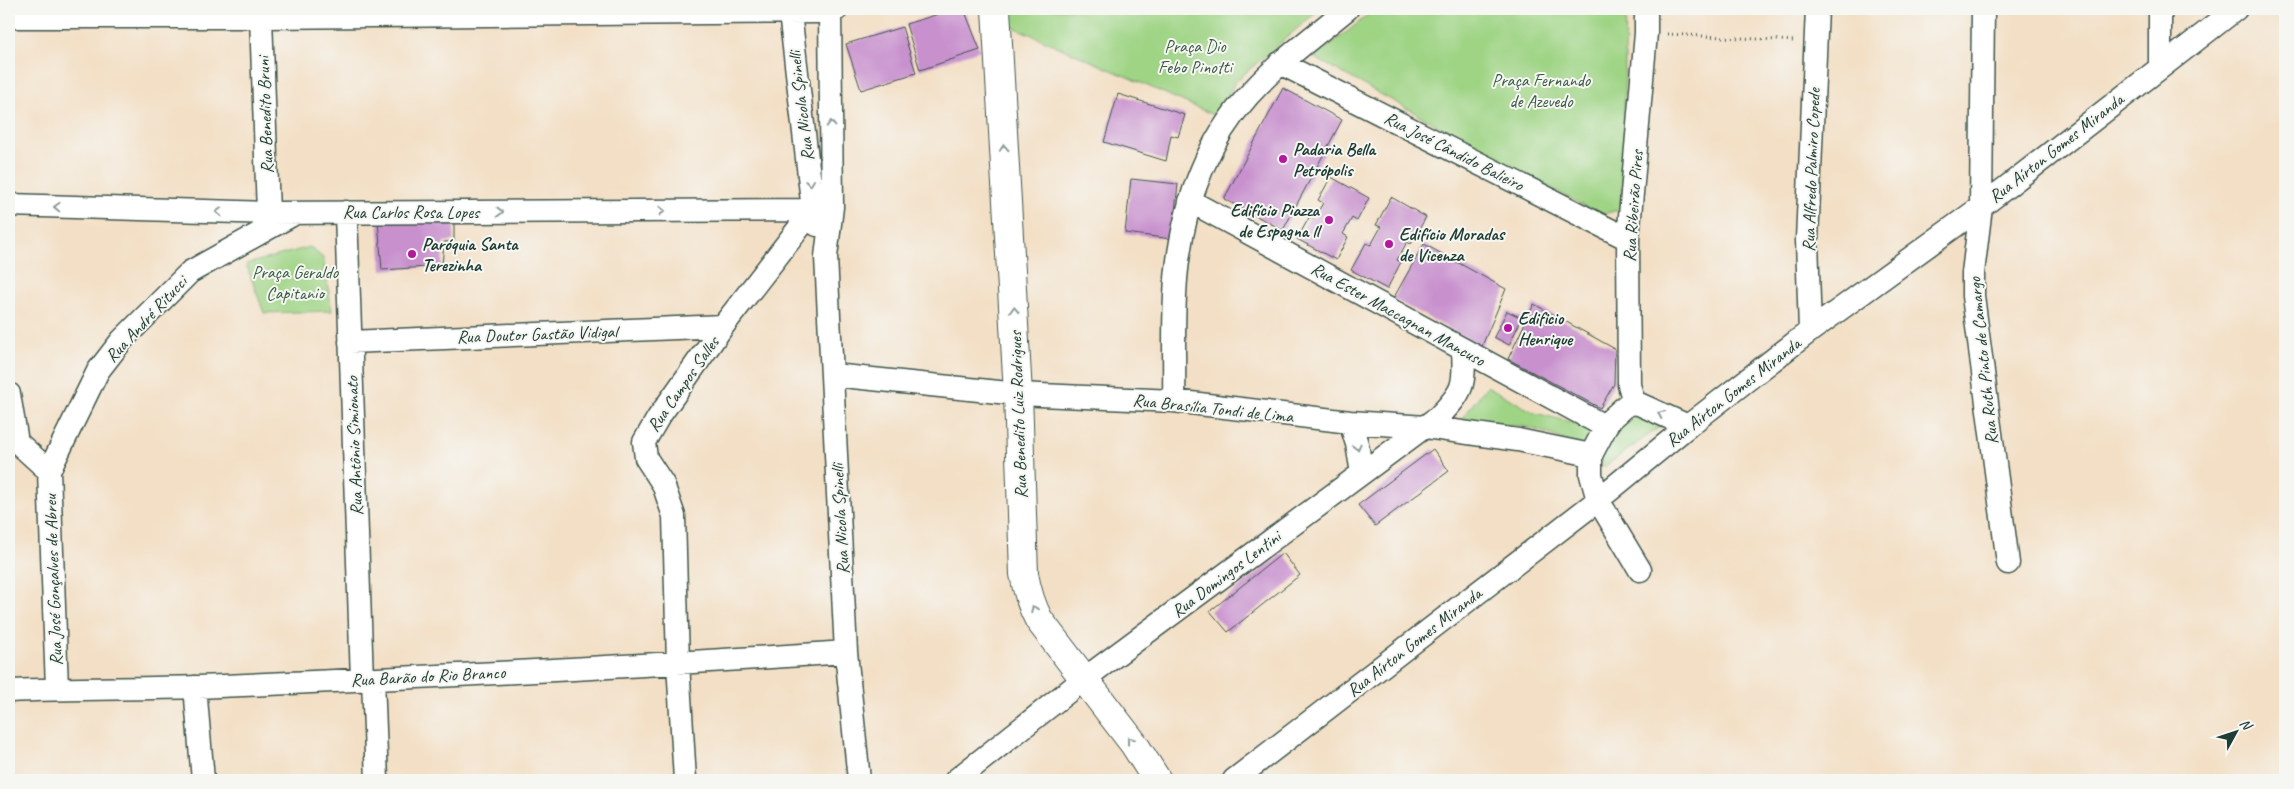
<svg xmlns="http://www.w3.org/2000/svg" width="2294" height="789" font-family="Caveat,sans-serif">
<rect width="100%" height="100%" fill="#f6f6f2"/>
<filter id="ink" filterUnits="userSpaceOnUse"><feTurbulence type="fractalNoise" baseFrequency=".02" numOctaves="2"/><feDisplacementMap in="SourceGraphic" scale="10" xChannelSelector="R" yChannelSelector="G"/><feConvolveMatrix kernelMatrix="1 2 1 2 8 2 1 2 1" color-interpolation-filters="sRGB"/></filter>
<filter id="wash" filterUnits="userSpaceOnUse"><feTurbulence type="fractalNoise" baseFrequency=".0096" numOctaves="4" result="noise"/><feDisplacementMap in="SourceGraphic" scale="20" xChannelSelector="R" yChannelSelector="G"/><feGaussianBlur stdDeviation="1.12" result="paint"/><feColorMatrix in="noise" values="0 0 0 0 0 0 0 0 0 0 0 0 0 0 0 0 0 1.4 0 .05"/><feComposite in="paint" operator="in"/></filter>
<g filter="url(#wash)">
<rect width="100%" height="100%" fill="#f3dfc5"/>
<path fill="#9fd485" stroke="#5f885c" d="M1008,9H1320L1236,81L1216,116L1009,25Z
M1375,9H1626L1622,209L1600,215L1315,58Z
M310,247L323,258L332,311L264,313L246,264Z
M1487,386L1535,413L1591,427L1584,448C1565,441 1545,431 1525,427C1501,422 1485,436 1462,418Z
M1638,413L1661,426L1604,467L1597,454Z"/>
<g id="blocks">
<path fill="#c891ce" d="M955,9H964L980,50L920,70L906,24Z
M902,27L916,73L861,90L846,44Z
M1283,88L1342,120L1283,230L1224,199Z
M1118,94L1185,115L1178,137L1171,135L1166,161L1104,142Z
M1331,177L1369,198L1357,221L1352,218L1343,234L1348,237L1336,260L1297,239L1310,216L1314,218L1323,203L1318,200Z
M1131,179L1178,184L1172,239L1125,233Z
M1391,197L1426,217L1411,244L1407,242L1397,260L1401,262L1387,289L1351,270L1366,243L1371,245L1381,227L1376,225Z
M454,218V241L444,242L442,266L382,270L378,220Z
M1424,244L1506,289L1482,346L1393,299Z
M1534,304L1615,349L1614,384L1600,408L1508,359Z
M1507,311L1522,318L1509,345L1494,337Z
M1433,449L1449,471L1375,526L1358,505Z
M1283,553L1300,575L1228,632L1210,611Z"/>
</g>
</g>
<g filter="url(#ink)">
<use href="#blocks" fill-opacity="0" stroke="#3f554a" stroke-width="1"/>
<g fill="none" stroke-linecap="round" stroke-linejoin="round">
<defs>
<path id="street" d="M1983,9L1981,207L1973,273V296L2008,563
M830,11L832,207L826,257L846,652L859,780
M790,13L813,210L817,225
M9,17H261L815,12L837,9
M261,17L268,213
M1280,63L1628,239
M2160,68V9
M1190,201L1606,427
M9,205L268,213L813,210
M346,212L362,680
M1810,331L1807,240L1817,9
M350,342L723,326
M833,375L1018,394L1174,401L1350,422L1426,427L1518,440L1591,455
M9,394L17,442L49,471
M1174,401C1175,358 1172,312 1177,269C1184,206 1205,144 1248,96C1277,63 1313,37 1347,9
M1634,402L1629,385L1628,239L1646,33V9
M1350,422L1357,444L1362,473
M1640,570L1598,500L1591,475V455L1609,421L1629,403L1639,404L1688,426
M373,679L377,780
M195,687L203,780
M57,688L49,471L98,371L122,340L190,272L292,215
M9,691C72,688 135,689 198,687C414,678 630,667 846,652
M685,780L678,663L674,516L663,484L646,458L644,442L658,418L723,326L813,210L823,209
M956,780L1084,679L1438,417C1464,391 1465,385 1463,350
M1234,780L1588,508L1688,426L1810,331L1981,207L2236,9"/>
<path id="secondary" d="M996,9L1018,394L1024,574C1027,591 1031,605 1039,620L1134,744L1157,780"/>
</defs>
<use href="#street" stroke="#3f554a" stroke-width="25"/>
<use href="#secondary" stroke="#3f554a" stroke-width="30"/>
<path stroke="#3f554a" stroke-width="3" stroke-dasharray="1 4" stroke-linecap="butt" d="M1667,34L1795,41"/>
<use href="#street" stroke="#fff" stroke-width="22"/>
<use href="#secondary" stroke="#fff" stroke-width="28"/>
</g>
<defs><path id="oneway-chevron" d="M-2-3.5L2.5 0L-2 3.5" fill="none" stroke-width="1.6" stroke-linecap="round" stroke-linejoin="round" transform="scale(1.25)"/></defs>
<g stroke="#8f9e9a">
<use href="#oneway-chevron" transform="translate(831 124) rotate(-91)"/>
<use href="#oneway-chevron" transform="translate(1004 148) rotate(-93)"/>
<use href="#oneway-chevron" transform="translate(810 183) rotate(83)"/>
<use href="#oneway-chevron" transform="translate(57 207) rotate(-178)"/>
<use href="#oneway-chevron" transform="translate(662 211)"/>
<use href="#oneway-chevron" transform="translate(219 212) rotate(-178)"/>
<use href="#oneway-chevron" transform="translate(500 212)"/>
<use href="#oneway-chevron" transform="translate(1014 310) rotate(-93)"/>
<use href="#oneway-chevron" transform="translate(1661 414) rotate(-154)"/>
<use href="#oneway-chevron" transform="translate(1357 447) rotate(77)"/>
<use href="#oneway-chevron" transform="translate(1034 609) rotate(-116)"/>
<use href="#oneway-chevron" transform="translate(1130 740) rotate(-127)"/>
</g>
</g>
<g fill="#b5179e" stroke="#f6f6f2" stroke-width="2">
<circle cx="1283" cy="159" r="5"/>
<circle cx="1329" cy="220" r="5"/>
<circle cx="1389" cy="244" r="5"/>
<circle cx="412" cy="254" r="5"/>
<circle cx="1508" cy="328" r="5"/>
</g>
<g text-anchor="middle" stroke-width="4" stroke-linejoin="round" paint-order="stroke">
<g font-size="18" fill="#395b44" stroke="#f6f6f2">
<text x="1195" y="52">Praça Dio<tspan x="1195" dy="21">Febo Pinotti</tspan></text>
<text x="1541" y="86">Praça Fernando<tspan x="1541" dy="21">de Azevedo</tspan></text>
<text x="295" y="278">Praça Geraldo<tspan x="295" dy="21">Capitanio</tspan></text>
</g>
<g font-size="18" fill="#1f3d34" stroke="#f6f6f2">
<text transform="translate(801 106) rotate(-97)" y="6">Rua Nicola Spinelli</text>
<text transform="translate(265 115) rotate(-92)" y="6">Rua Benedito Bruni</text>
<text transform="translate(2056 148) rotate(-38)" y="6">Rua Aírton Gomes Miranda</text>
<text transform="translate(1454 151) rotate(27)" y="6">Rua José Cândido Balieiro</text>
<text transform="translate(1811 170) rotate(-88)" y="6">Rua Alfredo Palmiro Copede</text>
<text transform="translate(1633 206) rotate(-86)" y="6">Rua Ribeirão Pires</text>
<text x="411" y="218">Rua Carlos Rosa Lopes</text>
<text transform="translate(1398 314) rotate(29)" y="6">Rua Ester Maccagnan Mancuso</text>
<text transform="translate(146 319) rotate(-47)" y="6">Rua André Ritucci</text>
<text transform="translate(537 334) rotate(-2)" y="6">Rua Doutor Gastão Vidigal</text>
<text transform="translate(1983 361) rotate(-96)" y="6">Rua Ruth Pinto de Camargo</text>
<text transform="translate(683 384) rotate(-55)" y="6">Rua Campos Salles</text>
<text transform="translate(1733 392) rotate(-38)" y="6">Rua Aírton Gomes Miranda</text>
<text transform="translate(1213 408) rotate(6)" y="6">Rua Brasília Tondi de Lima</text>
<text transform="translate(1018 415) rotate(-92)" y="6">Rua Benedito Luiz Rodrigues</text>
<text transform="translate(354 446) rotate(-92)" y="6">Rua Antônio Simionato</text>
<text transform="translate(840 519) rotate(-93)" y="6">Rua Nicola Spinelli</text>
<text transform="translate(1226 574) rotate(-37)" y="6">Rua Domingos Lentini</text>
<text transform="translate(53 580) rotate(-92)" y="6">Rua José Gonçalves de Abreu</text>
<text transform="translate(1414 642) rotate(-38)" y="6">Rua Aírton Gomes Miranda</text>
<text transform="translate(428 676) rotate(-3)" y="6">Rua Barão do Rio Branco</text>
</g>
<g font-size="18" font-weight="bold" fill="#1f3d34" stroke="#f6f6f2" text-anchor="start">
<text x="1293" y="155">Padaria Bella<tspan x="1293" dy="21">Petrópolis</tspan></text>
<text x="1319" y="216" text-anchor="end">Edifício Piazza<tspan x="1319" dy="21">de Espagna ll</tspan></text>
<text x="1399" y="240">Edifício Moradas<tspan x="1399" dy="21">de Vicenza</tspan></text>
<text x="422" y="250">Paróquia Santa<tspan x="422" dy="21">Terezinha</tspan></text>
<text x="1518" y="324">Edificio<tspan x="1518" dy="21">Henrique</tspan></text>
</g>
</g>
<rect width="2294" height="789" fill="none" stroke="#f6f6f2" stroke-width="30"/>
<g transform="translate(2236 732) rotate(50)" stroke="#f6f6f2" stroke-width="4" paint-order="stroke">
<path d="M0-4L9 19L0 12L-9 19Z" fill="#1f3d34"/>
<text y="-8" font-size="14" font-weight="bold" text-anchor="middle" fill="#1f3d34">N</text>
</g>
</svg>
